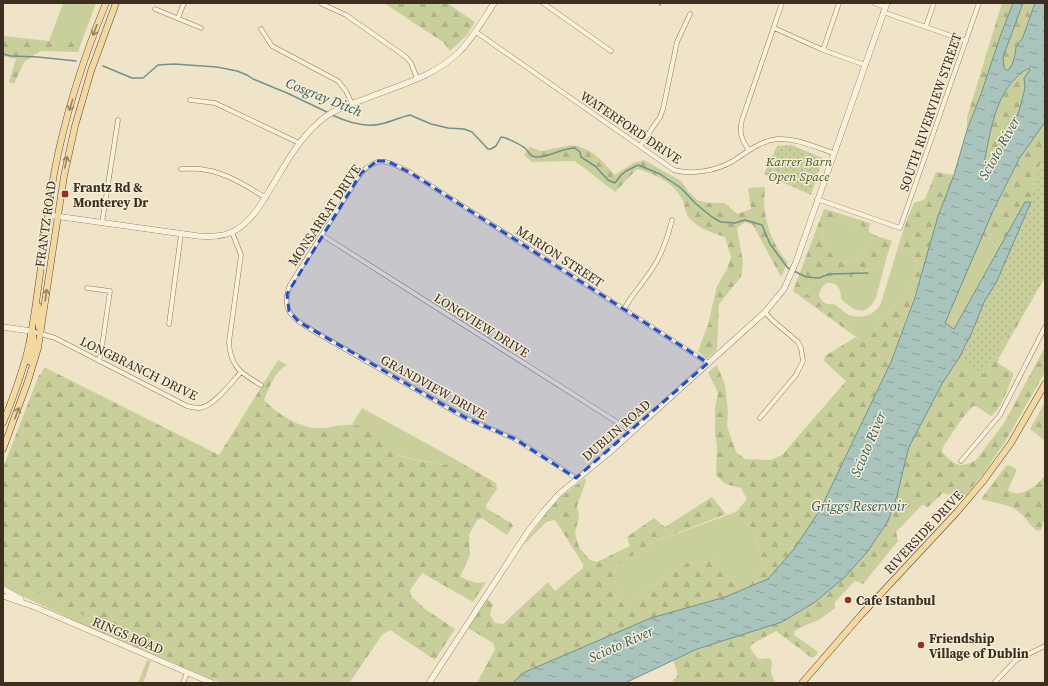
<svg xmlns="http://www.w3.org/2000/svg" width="1048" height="686" font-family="'Source Serif 4',serif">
<defs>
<pattern id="forest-firs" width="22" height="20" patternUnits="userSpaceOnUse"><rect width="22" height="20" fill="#c9cf9b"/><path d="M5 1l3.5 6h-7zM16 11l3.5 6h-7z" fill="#aeb285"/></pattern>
<pattern id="park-dots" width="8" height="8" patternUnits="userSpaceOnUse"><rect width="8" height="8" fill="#c9cf9b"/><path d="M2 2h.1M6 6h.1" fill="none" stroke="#aeb285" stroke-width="1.8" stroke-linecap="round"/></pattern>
<pattern id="water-ripples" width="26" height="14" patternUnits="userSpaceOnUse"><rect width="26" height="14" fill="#a9c4bc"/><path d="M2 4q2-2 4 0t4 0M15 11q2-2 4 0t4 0" fill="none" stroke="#8ba098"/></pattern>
</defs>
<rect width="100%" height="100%" fill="#f0e4c8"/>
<path fill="#c9cf9b" d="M63,3H96L82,41H49Z
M832,220L869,228V232L874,235L860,256L848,263L837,260L823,239L822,230L826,223Z
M982,235L995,243H1003L983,276L954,329L945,323Z
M899,244C914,261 920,253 914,278L919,283L917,288L910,287L865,343L849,332L851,328L806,293L809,284L830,276L851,279L854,273L870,270L887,256L876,298C865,318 854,311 841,299C842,279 821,277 819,296C823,303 826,305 834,304C839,307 843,311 847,314C860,320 875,316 881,303Z
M362,408L453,458L445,465C431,462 408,460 396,453C382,444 369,429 352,424Z
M736,512L754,531L764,568L732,584L715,559L702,563L688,562L626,603L620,602L614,581L615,567L654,542Z
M3,576L90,618L84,620V625L22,596L3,586Z"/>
<path fill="url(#forest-firs)" d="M384,3H447L475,22L468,34L450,51L443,42Z
M1002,3H1013C996,45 984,88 967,130V117Z
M1023,3H1035L1023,37L1016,47L1015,55L1012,65L1008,70H1006L1004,68L1003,57Z
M3,36L49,41H82L78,52L40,51L24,62L14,84L9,82L16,59L3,56Z
M1029,68L1030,70L1024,78L1025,88L1019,111L997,160L989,166L985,165L984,162C991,132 993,100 1017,78C1021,75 1025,71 1029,68Z
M1045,122V277L999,358L998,363L1013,373V376C1008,387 1001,410 991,416L976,406H973L961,420L943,447L942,452C954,464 959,470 976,460L1004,423L1045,347V372L1005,442L983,474L966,495L959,497L943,493L928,507L922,505L896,532L898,541L863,584L855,581L835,602V608L819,620L806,625L795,631L794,635L817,651V655L812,658L776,631L751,645L750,648L758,659L769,658L772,661L771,672L775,683H671L678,675L673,660L697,649L782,622L815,602L845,577L868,551L888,521L897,496L905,462L909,447L943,382L959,358L985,300L996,283L1031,202H1025L1003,243H995L982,235L1019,159Z
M572,145C595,150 600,159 615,175L633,163L644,160L681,181L688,191L697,200L708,203H725L737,214L751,209L748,188L765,187C765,195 763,204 765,212C766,226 777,253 788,262L781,277L753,225L745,222L737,228L743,262L741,277L719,304L717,350L707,359L698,351L708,325L717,286L727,269L731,257L725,237C713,233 699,229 690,219C685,215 685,205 682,199C673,182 655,174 637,169L615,192L575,161L532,162L524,155L530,147L541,151Z
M936,172L954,175L938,216L919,283L914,278C920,253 914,261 899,244L906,222L914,203L925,199Z
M824,209L870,223L869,228L832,220L826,224L822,230L823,239L837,260L848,263L860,256L874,235L892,241L887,256L870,270L854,273L851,279L830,276L809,284L806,293L851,328L849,332L793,291Z
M910,287L917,288L891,362L820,510L794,549L768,579L725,597L651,618L525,672L512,683H477L495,649L493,643L468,628L487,599L493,604L490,615L495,623L503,624L548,582L555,591L583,568V564L555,520L546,522L526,543V541L544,516L560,498L585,478L586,481L577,506L579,516L575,533L579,547L590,560L597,562L630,546L627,537L654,518L665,527L712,497L726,514L654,542L615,567L614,581L620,602L626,603L688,562L702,563L715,559L732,583L764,568L754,531L736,512L747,499L741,488L725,484L716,475L717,447L715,435V407L718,393L708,372L717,365L725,385L728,412L727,426L736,452L745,459L771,460L782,455L846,381L824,361L825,356L856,337L865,343Z
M278,360L287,365C274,372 269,388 264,400C277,414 300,429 320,428C333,428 348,422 360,426C373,432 385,446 397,454C409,461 431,462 445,465L453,458L496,483L497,489L486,505V508L511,523L513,526L507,535L482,518L477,520L469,535L470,555L460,577L477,583L486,582L473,602L422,573L410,590L411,596L425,609L455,629L435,660L390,630L382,635L350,682L351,683H221L84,625V620L89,618L3,576V468L39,375L41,374L44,367L219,455Z
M1045,402V441L1030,429Z
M1009,465L1016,469V472L1008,490C1018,500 1039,485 1045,475V517L1041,530L1038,531C1030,527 1027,518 1020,513C1011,504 993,503 981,499L1006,466Z
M147,660L151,661L143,683H138Z"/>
<path fill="url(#park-dots)" d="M1045,142V276L983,375L959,358L972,332L985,300L996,283L1031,202Z
M791,145L823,158L811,195L764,174L777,146Z"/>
<path fill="url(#water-ripples)" stroke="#6f938a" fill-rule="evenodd" d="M1013,3H1023L1003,57L1004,68L1006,70H1008L1012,65L1015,55L1016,47L1023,37L1035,3H1045V122L1019,159L993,211L945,323L954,329L1025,202H1031L996,283L985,300L972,332L959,358L943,382L909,447L905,462L897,496L888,521L868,551L845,577L815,602L782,622L697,649L625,683H512L525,672L651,618L725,597L768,579L794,549L820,510L891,362L915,297L938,216L954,175L967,130L981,94L1000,37ZM1029,68L1030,70L1024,78L1025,88L1019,111L997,160L989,166L986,165L984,162C992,127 995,88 1029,68Z"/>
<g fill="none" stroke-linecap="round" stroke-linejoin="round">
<path stroke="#6f938a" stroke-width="1.5" d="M660,5L661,3
M3,54L11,56L38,57L76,61
M103,66L132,78H143L158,65L174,64L217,67L237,71L247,75L253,79L287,93L329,113
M332,115C347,122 364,128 381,124C391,122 400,117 410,115L431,124L448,128L464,129L472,132L488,149H491L496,146L501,137C506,137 523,146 526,149C529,153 530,156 535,157C549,158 561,148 575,148L580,152L581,157L595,166L608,180L615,183L621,175L626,171L638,165L660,174L681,188L696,204L712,217L721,222L735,223L745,220L762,225L770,244L784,263L788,268L806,277L819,278L829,274L868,273"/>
<defs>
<path id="street" d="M543,3L611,51
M874,3L885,7
M322,4L346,15L406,57L411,63L417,78
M155,9L201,28
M883,12L966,41
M178,18L184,3
M926,26L934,3
M774,28L823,50L865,65
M261,29L272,46L338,81L346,91L352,104
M476,32L674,170C692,175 716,171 733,161C747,152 760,141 777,139C796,138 815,147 833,153
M823,50L839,3
M190,100L215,103L299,143
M640,146L660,117L663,109L677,42L690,14
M749,150C741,140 739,132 742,120L782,3
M181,169C190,169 198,168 206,170C227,173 248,187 266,198
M817,199L900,228L979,3
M102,223L118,120
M232,232L241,255L229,342C230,367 242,374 261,385
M322,235L631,431
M87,288L110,291L101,353L99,361
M624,309C633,293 645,281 654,266C663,252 668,236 672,220
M169,324L181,234
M31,331L55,338L187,406C191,407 195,408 200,408C214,406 231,383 241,372
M760,418L796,375L803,361L801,348L798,342L772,320L765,312
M961,461L1000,415L1045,327
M576,478L552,462L515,439L466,418L317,333C296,320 279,313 290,285L361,173C379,154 391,162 411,173L708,363
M183,683L187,673
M994,683L1016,660L1045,646"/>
<path id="secondary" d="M48,215L198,236C211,237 225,237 236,230C251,221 260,206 269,191C284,167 297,141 319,122C333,109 352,104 370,97C400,85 435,76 459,52C473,38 483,20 494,3
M3,327L31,331
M3,589L21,599
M3,596L35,607L212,683
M429,683L529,530L544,511L559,494L610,452L765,312L784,289L796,262L887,3"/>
<path id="primary" d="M38,306L39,327
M30,362L33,346V335
M3,423C13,398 23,372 29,345C40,289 44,231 54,174C65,115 83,59 106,3
M3,449L28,381L38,348L64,176L75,126L91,71L116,3
M802,683L861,615L957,512L984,480L1011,443L1045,384"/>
</defs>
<use href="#street" stroke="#8d765c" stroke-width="5"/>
<use href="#secondary" stroke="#6f573f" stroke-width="6"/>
<use href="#primary" stroke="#5b4430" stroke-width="7"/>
<use href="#street" stroke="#faf1dc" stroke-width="4"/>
<use href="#secondary" stroke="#faf1dc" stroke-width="5.5"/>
<use href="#primary" stroke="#f3d9a0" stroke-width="6"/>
</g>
<defs><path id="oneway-shaft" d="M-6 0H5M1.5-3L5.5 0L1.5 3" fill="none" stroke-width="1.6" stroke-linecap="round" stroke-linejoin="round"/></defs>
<g stroke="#988460">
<use href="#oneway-shaft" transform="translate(95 30) rotate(111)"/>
<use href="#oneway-shaft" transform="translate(71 105) rotate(106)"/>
<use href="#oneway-shaft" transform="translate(66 162) rotate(-79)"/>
<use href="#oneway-shaft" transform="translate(46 295) rotate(-82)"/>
<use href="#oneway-shaft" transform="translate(17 413) rotate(-69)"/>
</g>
<path fill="#1d4ed8" fill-opacity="0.2" stroke="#1d4ed8" stroke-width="3" stroke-dasharray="8 5" stroke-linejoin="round" d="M377,161H387L411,173L708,363L576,478L515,439L466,418L299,322L289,311L287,294L361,173Z"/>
<g fill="#9e2a2b" stroke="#f7eed8" stroke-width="1.5">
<rect x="61" y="190" width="8" height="8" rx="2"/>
<circle cx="848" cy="600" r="4"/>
<circle cx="921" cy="645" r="4"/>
</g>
<g text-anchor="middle" stroke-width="3" stroke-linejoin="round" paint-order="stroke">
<g font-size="13" fill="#3d2e20" stroke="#f7eed8">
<text transform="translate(930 112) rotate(-71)" y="5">SOUTH RIVERVIEW STREET</text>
<text transform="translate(631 127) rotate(34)" y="5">WATERFORD DRIVE</text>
<text transform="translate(324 215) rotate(-56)" y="5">MONSARRAT DRIVE</text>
<text transform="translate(45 224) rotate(-82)" y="5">FRANTZ ROAD</text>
<text transform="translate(560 256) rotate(33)" y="5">MARION STREET</text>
<text transform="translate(482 325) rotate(32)" y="5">LONGVIEW DRIVE</text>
<text transform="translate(139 368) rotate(26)" y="5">LONGBRANCH DRIVE</text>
<text transform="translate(434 387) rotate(29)" y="5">GRANDVIEW DRIVE</text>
<text transform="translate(616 430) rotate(-41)" y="5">DUBLIN ROAD</text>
<text transform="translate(923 532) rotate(-47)" y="5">RIVERSIDE DRIVE</text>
<text transform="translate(128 635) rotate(23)" y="5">RINGS ROAD</text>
</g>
<g font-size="13" font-style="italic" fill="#4d5a26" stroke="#f7eed8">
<text x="799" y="166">Karrer Barn<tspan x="799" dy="15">Open Space</tspan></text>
</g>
<g font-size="13" font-weight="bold" fill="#3d2e20" stroke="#f7eed8" text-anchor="start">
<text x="73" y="192">Frantz Rd &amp;<tspan x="73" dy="15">Monterey Dr</tspan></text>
<text x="856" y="605">Cafe Istanbul</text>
<text x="929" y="643">Friendship<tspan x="929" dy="15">Village of Dublin</tspan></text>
</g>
<g font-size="14" font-style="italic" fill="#2f5d5a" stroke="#f7eed8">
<text transform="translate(324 97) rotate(22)" y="5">Cosgray Ditch</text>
<text transform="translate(999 148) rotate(-61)" y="5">Scioto River</text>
<text transform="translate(868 444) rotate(-67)" y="5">Scioto River</text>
<text x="859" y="511">Griggs Reservoir</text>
<text transform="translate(621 644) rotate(-24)" y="5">Scioto River</text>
</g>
</g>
<rect width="1048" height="686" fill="none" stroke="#3d2e20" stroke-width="8"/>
</svg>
